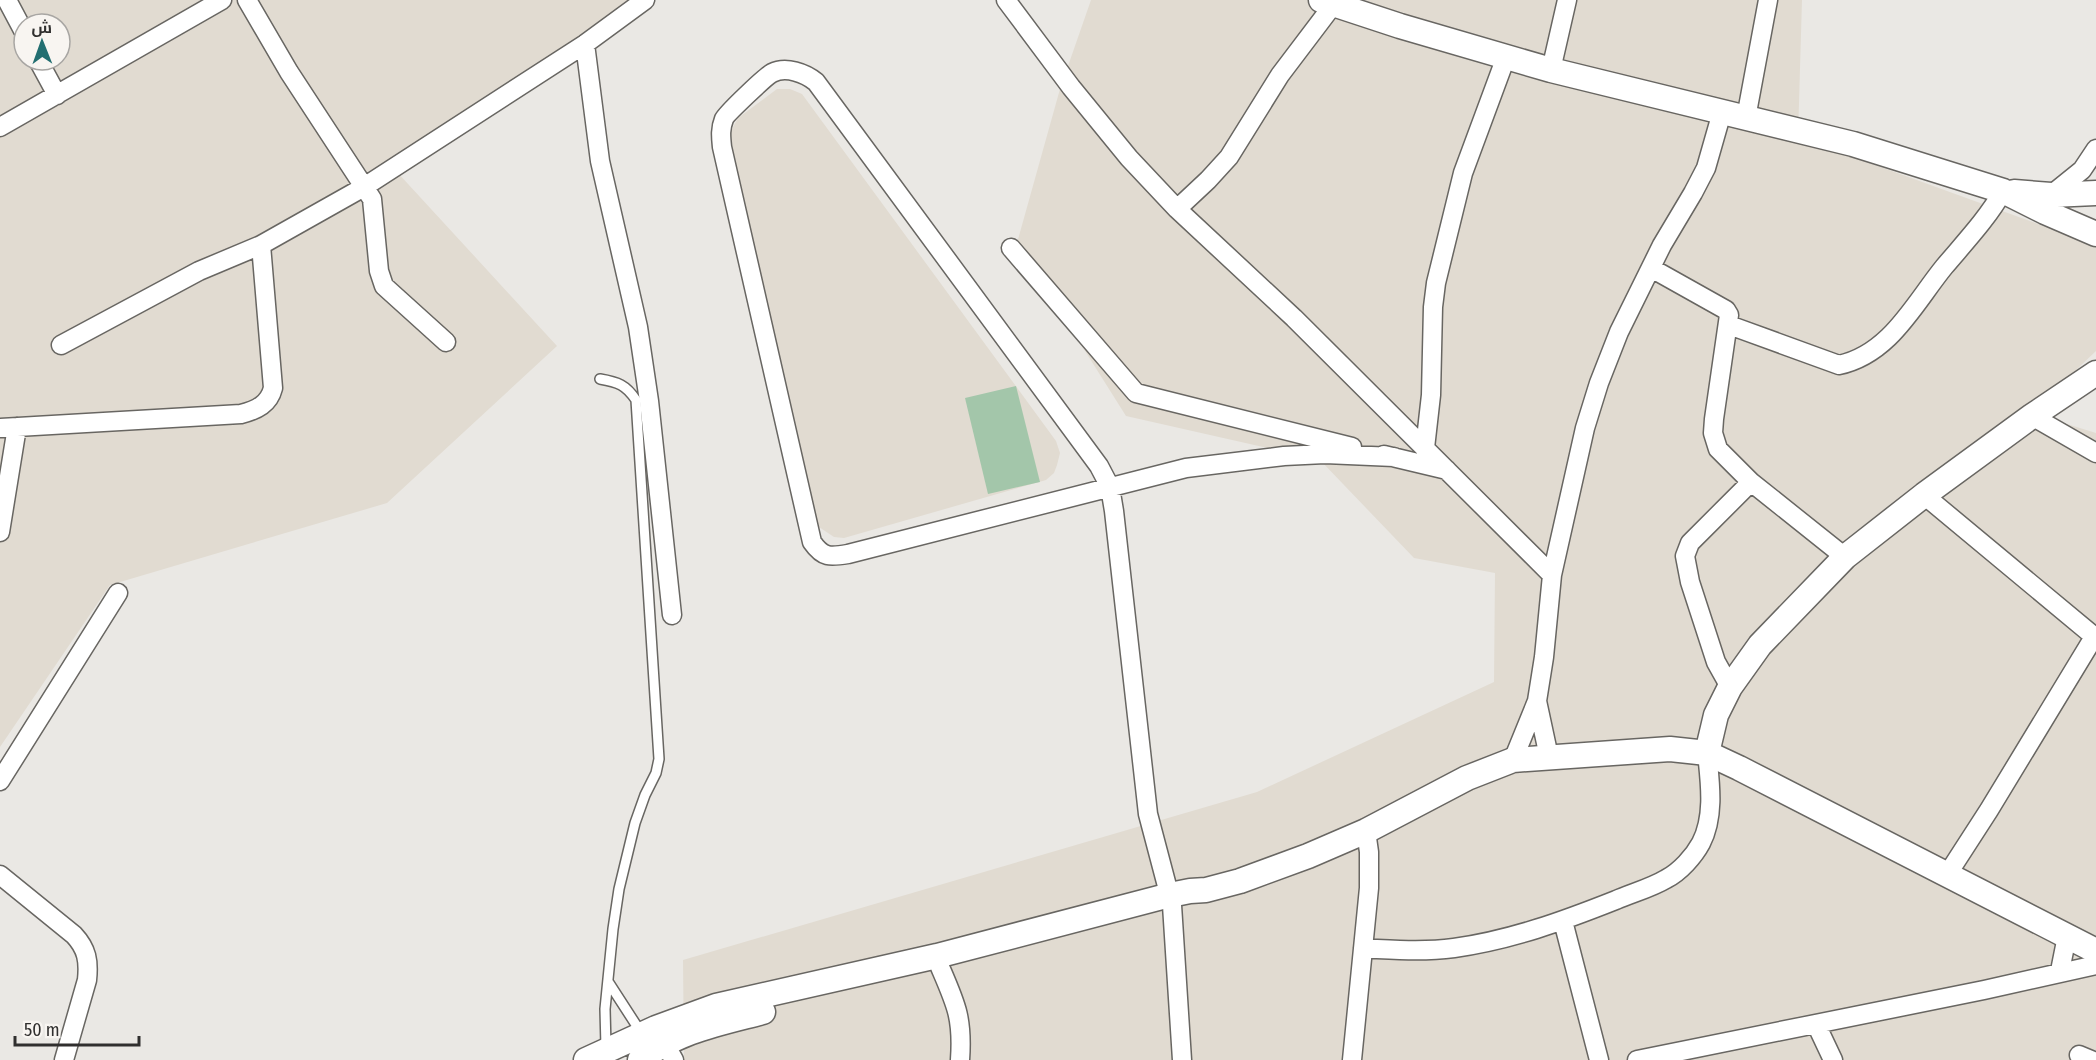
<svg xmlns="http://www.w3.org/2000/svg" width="2096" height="1060" font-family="'Fira Sans Condensed',Cairo,sans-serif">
<rect width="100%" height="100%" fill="#eae8e4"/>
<path fill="#e1dbd1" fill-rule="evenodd" d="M0,0H645L397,172L557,346L387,503L110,585L0,747ZM24,24H60V60H24Z
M1091,0H1802L1798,137L2096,245V351L2031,413L2096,433V1060H684L683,960L1257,792L1494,682L1495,573L1414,558L1320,460L1126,416L1017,243L1060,89Z
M777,89H790L802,94L1056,441L1060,453L1057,465L1054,473L1046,480L844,538L834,537L819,527L814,517L732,145L731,131L738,118Z"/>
<path fill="#a3c6aa" d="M1016,386L1040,482L988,494L965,398Z"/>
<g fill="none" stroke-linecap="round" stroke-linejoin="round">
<defs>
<path id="lane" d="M600,379C618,382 626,385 636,400L659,759L656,773L645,795L635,823L619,889L613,929L605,1009L606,1047
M609,983L642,1034"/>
<path id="street" d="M7,0L24,32
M247,0L289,72L372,199L379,271L384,286L446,342
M1006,0L1071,87L1129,158L1177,209L1294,318L1552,575
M585,44L600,161L638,327L649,401L672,615
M38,60L57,95
M1551,70L1567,0
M1746,118L1768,0
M0,127L222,0
M2051,195L2082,170L2096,149
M1177,209L1208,180L1229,157L1280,75L1333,5
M1011,248L1136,393L1352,447
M1651,268L1726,310L1729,315L1714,419L1713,433L1718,449L1751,482L1845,557
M1729,325L1839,365C1890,354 1914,304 1944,267C1965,242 1987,219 2003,191
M61,345L199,271L261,245L364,187L585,44L645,0
M2032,416L2096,453
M0,428L241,414C257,410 269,404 273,388L261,245
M1425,448L1431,395L1433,307L1436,283L1463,173L1506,57
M1384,455L1447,470
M1924,495L2096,638
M0,532L17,427
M1730,687L1716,662L1690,582L1685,556L1690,543L1751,482
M1537,701L1549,757
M1513,760L1537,701L1544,657L1552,575L1585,428L1599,383L1619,332L1662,245L1693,193L1706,168L1722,112
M0,781L118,593
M0,875L74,935C87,949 89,961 87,980L64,1060
M1947,875L1989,810L2094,637
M1563,921L1599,1060
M1363,948C1393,950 1424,952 1454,948C1511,940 1563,921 1616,900C1632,893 1651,888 1666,879C1680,872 1694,856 1701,843C1715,816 1710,782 1707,753
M940,967C956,1004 963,1018 960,1060
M2060,971L2067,936
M1816,1024L1833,1060
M659,1033L674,1060
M2079,1055L2091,1060
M1182,1060L1172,905L1148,814L1114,511L1110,487L1099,466L816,82C805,73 786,66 772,73C766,76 726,114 724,119C720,129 721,137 722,147L812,542C823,558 830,557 848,554L1186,468L1284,456L1325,454L1394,457
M1352,1060L1369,888V852L1366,831
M1637,1060L1984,990L2096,965"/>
<path id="secondary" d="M1321,0L1400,26L1551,70L1853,144L2003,191L2045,212L2096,234
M2014,192L2051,195L2096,193
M1707,753L1716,715L1730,687L1760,645L1845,557L1924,495L2032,416L2096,373
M586,1060L656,1028L716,1006L937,956L1170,895L1190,891L1206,890L1240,881L1308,856L1366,831L1467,778L1513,760L1670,749L1707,753L1739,768L2096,951
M640,1060C678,1031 717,1024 763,1012"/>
</defs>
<use href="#lane" stroke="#686662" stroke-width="12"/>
<use href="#street" stroke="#686662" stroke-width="21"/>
<use href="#secondary" stroke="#686662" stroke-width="27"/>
<use href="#lane" stroke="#fff" stroke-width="9"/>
<use href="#street" stroke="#fff" stroke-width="18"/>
<use href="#secondary" stroke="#fff" stroke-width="24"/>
</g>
<g transform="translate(42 42) rotate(359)"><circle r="28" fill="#f8f5f1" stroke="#a8a6a3" stroke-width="1.5"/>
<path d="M0-4.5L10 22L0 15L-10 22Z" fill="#226e70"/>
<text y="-9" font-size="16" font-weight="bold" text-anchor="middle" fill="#302f2e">ش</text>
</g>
<path d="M15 1036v9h124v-9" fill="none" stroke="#302f2e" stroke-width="3"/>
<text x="24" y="1036" font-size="18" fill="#302f2e" stroke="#f8f5f1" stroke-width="4.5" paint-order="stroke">50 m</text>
</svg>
